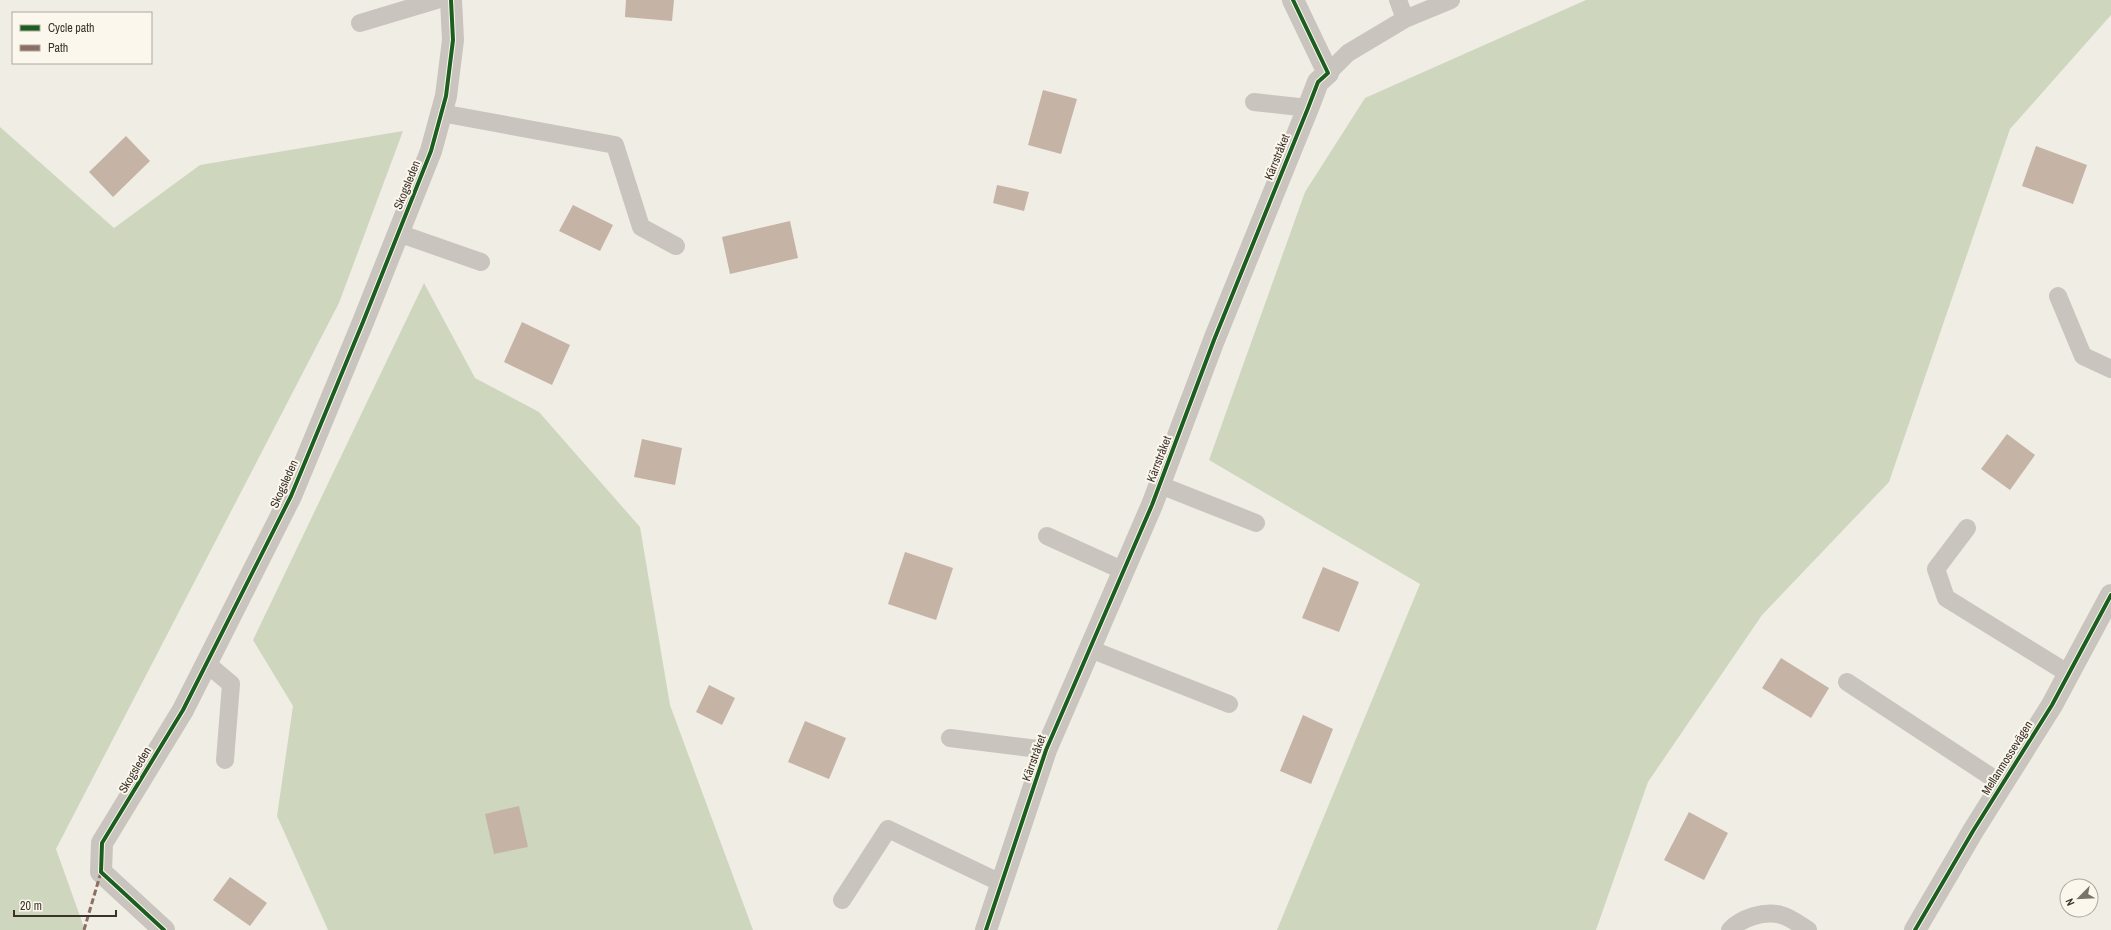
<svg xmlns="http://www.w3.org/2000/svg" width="2111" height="930" font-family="'Archivo Narrow',sans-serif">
<rect width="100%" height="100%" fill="#f0ede5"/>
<path fill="#ced7be" d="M1586,0H2111V15L2010,129L1889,482L1762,615L1648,782L1596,930H1277L1420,584L1209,460L1305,192L1365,98Z
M0,127L114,228L200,165L403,131L339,303L56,849L85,930H0Z
M424,283L475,378L539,412L640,527L670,705L753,930H328L277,816L293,706L253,640Z"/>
<path fill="#c5b3a5" d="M626,0H674L672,21L625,17Z
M1043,90L1077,99L1061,154L1028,145Z
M126,136L150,161L113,197L89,172Z
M2036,146L2087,165L2073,204L2022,186Z
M997,185L1029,192L1024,211L993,203Z
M573,205L613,225L600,251L559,231Z
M790,221L798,258L730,274L722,237Z
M522,322L570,345L552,385L504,362Z
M2007,434L2035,455L2010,490L1981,469Z
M642,439L682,448L675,485L634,477Z
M905,552L953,568L936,620L888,604Z
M1323,567L1359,582L1339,632L1302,618Z
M1781,658L1829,688L1811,718L1762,688Z
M709,685L735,698L722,725L696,712Z
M1303,715L1333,729L1311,784L1280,771Z
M805,721L846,738L829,779L788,762Z
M519,806L528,847L494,854L485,814Z
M1689,812L1728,833L1704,880L1664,860Z
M230,877L267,903L250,926L213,900Z"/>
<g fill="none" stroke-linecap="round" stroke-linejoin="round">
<path stroke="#c9c4bd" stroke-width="18" d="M1398,0L1405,19
M360,23L437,0
M1328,73L1348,53L1405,19L1451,0
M1254,102L1308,108
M441,113L615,145L641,227L676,246
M398,233L481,262
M2058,296L2083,356L2111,369
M1160,485L1256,523
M1967,528L1936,569L1946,598L2069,674
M1047,536L1124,571
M1090,649L1229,704
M206,663L231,684L225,760
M1847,682L2002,784
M950,738L1046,750
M842,900L888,829L1001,883
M1730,930C1741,918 1765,910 1781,915C1790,917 1800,925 1808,930"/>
<path stroke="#c9c4bd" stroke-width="22" d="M164,930L101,872L102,843L183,710L291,496L363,322L431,151L446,96L453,40L451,0
M986,930L1046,750L1152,505L1214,340L1308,108L1318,82L1328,73L1293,0
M1915,930L1973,831L2052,705L2111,595"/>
<path stroke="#8d6e63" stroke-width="3" stroke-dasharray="6 3" stroke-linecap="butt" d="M84,930L101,872"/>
<defs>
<path id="cycleway" d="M164,930L101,872L102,843L183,710L291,496L363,322L431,151L446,96L453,40L451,0
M986,930L1046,750L1152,505L1214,340L1308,108L1318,82L1328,73L1293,0
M1915,930L1973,831L2052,705L2111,595"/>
</defs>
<use href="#cycleway" stroke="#fbf7ed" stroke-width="6"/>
<use href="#cycleway" stroke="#1b5e20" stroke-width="4"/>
</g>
<g text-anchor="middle" stroke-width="4" stroke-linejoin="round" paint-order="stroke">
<g font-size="12" fill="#3b322a" stroke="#fbf7ed">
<text transform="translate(1277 157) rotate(-68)" y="4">Kärrstråket</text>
<text transform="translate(407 185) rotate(-68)" y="4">Skogsleden</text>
<text transform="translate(1159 459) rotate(-69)" y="4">Kärrstråket</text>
<text transform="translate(284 484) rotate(-66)" y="4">Skogsleden</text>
<text transform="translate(1034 758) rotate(-70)" y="4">Kärrstråket</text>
<text transform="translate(2007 758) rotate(-58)" y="4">Mellanmossevägen</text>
<text transform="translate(135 770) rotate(-59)" y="4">Skogsleden</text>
</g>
</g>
<rect x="12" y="12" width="140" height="52" fill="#fbf7ed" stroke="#aea89f"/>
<rect x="20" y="25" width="20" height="6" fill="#1b5e20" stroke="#aea89f"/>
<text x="48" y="32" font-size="12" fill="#3b322a">Cycle path</text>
<rect x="20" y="45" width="20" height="6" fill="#8d6e63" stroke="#aea89f"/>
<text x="48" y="52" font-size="12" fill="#3b322a">Path</text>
<g transform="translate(2079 898) rotate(246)"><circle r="19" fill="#fbf7ed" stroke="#aea89f"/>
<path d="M0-3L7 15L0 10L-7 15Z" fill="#7a736b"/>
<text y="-6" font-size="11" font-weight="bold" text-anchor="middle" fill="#3b322a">N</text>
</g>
<path d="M14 910v6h102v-6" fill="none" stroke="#3b322a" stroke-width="2"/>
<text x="20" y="910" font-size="12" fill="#3b322a" stroke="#fbf7ed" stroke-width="3" paint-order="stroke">20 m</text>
</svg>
